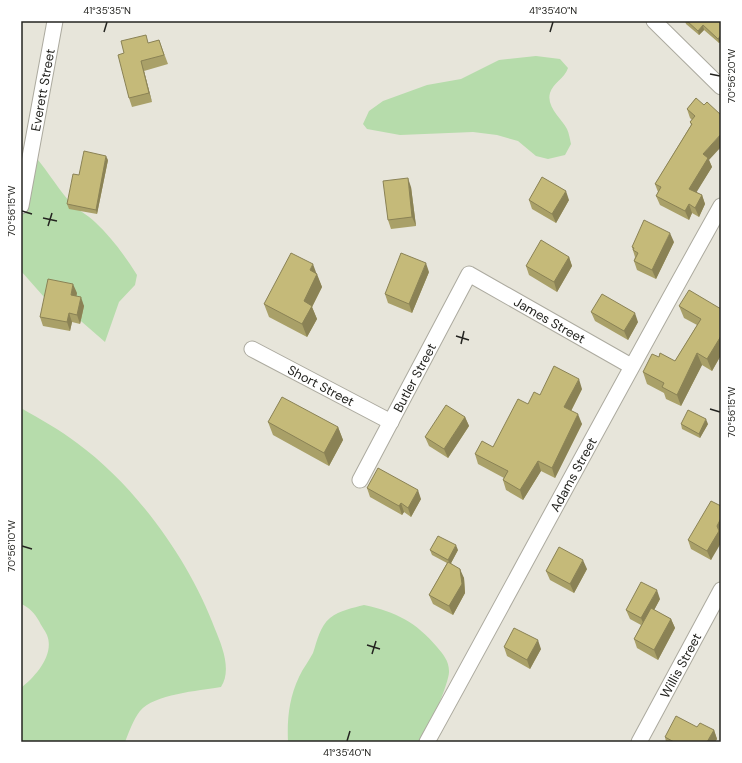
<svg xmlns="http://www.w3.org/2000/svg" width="742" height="763" font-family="'DM Sans',sans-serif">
<rect width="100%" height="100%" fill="#e7e5da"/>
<path fill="#b6dcab" d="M536,56L560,59L568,68C565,78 553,83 550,93C546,107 562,119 567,129C569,133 570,140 571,144L565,155L548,159L536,156L518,141L497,135L473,132L400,135L367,129L363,124L369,111L383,101L427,85L461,79L499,60Z
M30,151C45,166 55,185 69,201C78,211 87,214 95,222C112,238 125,256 137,275L135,285L119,302L105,342L74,315L44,297L21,271V153Z
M21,408C40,419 60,430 77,443C136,486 190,561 215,629C222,646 232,670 221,687C198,691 154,694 140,711C133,720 129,732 125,742H21V688C35,677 55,655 47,635C45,630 41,626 39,621C35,614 29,607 21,604Z
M364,605C396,612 416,622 437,647C443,654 449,661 449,671C450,681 428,731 422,742H288C287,719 289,698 299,677C303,668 309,661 313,653C317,641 320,626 330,618C340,610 353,608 364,605Z"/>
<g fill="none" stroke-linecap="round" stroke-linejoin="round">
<defs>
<g id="minor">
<path d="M654,21L721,87"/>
<path id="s1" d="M21,206L55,21"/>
<path id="s2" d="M252,349L391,422"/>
<path id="s3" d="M360,480L469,274L631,366"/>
<path id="s4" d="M427,742C525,564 621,384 721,206"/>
<path id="s5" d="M639,742L721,590"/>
</g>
</defs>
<use href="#minor" stroke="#acaa9f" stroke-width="17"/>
<use href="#minor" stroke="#fff" stroke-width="15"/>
</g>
<path fill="#a9a068" d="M685,21H721V41L719,43L704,30L699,35L686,24Z
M159,40L168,64L144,71L152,102L132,107L129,98L124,53L149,43Z
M696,98L709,160L712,167L696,192L702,195L705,204L699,217L692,213L689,220L660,205L656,196L658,192L655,184L691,125L690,122L692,120L690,118L687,109Z
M108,160L97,214L69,209L67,204Z
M411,187L416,226L391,229L388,220Z
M529,200H569L556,223L532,209Z
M674,242L656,279L637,270L634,261L635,257L632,247Z
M569,257L572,266L557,292L529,275L526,266Z
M429,272L412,313L388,303L385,294Z
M316,273L322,287L312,307L317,319L307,337L269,317L264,304Z
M77,293L76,296L84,306L80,324L72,322L70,331L43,326L40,317Z
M679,306L721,309V355L712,371L702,365L681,406L666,399L664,393L647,384L643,372L659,357L675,361L697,325L684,318Z
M591,312L638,322L628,340L595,321Z
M582,389L571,411L582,424L555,478L541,471L523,500L506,490L503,480L504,478L478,464L475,454L493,447L528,404L540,395Z
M465,417L469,426L448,458L429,446L425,437Z
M268,422L338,427L343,440L329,466L273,435Z
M681,424H708L700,438L682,429Z
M367,488L421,499L411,517L404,512L402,515L370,497Z
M721,506V533L711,560L691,549L688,540Z
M430,550H458L451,563L464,578L465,593L453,615L433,604L429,595L447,563L432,555Z
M587,569L574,593L550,580L546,571Z
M660,599L654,610L671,619L675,628L658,660L637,648L634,639L641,625L630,619L626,610Z
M504,647L541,649L530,669L507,656Z
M697,727L714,730L717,739L715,742H666L665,737Z"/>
<path fill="#8a8255" d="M703,25L704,30L699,35L698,31Z
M721,35V41L719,43L718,39Z
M141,61L144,71L152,102L149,93Z
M721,134V147L709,160L712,167L693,198L689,189L703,154Z
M106,156L108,160L97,214L96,210Z
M408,178L411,187L416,226L412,217Z
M566,191L569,200L556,223L552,214Z
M702,195L705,204L699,217L695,208Z
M689,204L692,213L689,220L685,211Z
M670,233L674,242L656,279L652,270Z
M569,257L572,266L557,292L554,282Z
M426,263L429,272L412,313L409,304Z
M313,264L317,275V274L322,287L312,307L317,319L307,337L302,324L304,301L310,270Z
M73,284L77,293L75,304L71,295Z
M81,297L84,306L80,324L77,315Z
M69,313L72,322L70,331L67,322Z
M635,313L638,322L628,340L624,331Z
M721,336V355L712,371L707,359Z
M697,353L702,365L681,406L677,395Z
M579,379L582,389L568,417L564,407Z
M578,414L582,424L555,478L552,468Z
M465,417L469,426L448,458L444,449Z
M706,419L708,424L700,438L699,434Z
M338,427L343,440L329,466L324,453Z
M538,461L541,471L523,500L520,490Z
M418,490L421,499L411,517L408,508Z
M401,503L404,512L402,515L399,506Z
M721,518V533L720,534L721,536V543L711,560L707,551L717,526Z
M456,545L458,550L450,565L448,560Z
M583,560L587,569L574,593L570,584Z
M460,569L464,578L465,593L453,615L449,606Z
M657,590L660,599L645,627L641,618Z
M671,619L675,628L658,660L654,650Z
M538,640L541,649L530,669L527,660Z
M714,730L717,739L715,742H707Z"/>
<path fill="#c5ba79" stroke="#8a8255" d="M687,21H721V35L718,39L703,25L698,31Z
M146,35L148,43L159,40L164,55L141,61L149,93L129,98L118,55L124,53L121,41Z
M696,98L704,105L707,102L721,115V134L703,154L708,158L689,189L702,195L695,208L689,204L685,211L656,196L661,187L655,184L692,124L690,122L695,116L687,109Z
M84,151L106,156L96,210L67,204L73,174L79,175Z
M542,177L566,191L552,214L529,200Z
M408,178L412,217L388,220L383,181Z
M644,220L670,233L652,270L634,261L638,253L633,250L634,248L632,247Z
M541,240L569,257L554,282L526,266Z
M291,253L313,264L310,270L317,274L304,301L312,306L302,324L264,304Z
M401,253L426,263L409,304L385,294Z
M48,279L73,284L71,295L81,297L77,315L69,313L67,322L40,317Z
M689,290L721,309V336L707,359L697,353L677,395L662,387L664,383L643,372L652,354L659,357L660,353L675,361L701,319L679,306Z
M602,294L635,313L624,331L591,312Z
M554,366L579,379L564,407L578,414L552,468L538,461L520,490L503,480L508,471L475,454L482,441L493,447L518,399L528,404L534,392L540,395Z
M282,397L338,427L324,453L268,422Z
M446,405L465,417L444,449L425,437Z
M688,410L706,419L699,434L681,424Z
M378,468L418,490L408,508L401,503L399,506L367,488Z
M711,501L721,506V518L717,526L719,531L707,551L688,540Z
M438,536L456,545L448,560L430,550Z
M559,547L583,560L570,584L546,571Z
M448,562L460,569L462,584L449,606L429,595Z
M641,582L657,590L641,618L626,610Z
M651,608L671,619L654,650L634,639Z
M514,628L538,640L527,660L504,647Z
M676,716L697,727L700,723L714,730L707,742H674L665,737Z"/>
<path fill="none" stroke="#242420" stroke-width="1.5" d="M104,32L107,22M550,32L553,22M710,74L720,76M22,211L32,214M43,218L57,221M48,226L52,213M456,336L469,340M461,344L464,331M710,409L720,412M22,546L32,549M367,645L380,649M372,654L376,641M347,741L350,731"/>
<g text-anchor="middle" stroke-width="3" stroke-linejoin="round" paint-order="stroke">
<g font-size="13" fill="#242420" stroke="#fff">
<text dy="5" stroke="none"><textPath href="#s1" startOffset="118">Everett Street</textPath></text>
<text dy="5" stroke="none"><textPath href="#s3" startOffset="326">James Street</textPath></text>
<text dy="5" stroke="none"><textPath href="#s3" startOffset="116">Butler Street</textPath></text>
<text dy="5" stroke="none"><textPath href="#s2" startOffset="78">Short Street</textPath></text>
<text dy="5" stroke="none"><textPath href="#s4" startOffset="305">Adams Street</textPath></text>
<text dy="5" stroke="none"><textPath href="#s5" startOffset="87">Willis Street</textPath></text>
</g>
</g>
<rect width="742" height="763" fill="none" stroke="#ffffff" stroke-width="44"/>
<rect x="22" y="22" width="698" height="719" fill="none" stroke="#242420" stroke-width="1.5"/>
<g font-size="10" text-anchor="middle" fill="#242420">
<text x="107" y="14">41°35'35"N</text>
<text x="553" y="14">41°35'40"N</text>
<text transform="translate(731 76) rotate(-90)" y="4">70°56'20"W</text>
<text transform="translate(11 211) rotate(-90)" y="4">70°56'15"W</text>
<text transform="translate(731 412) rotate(-90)" y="4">70°56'15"W</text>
<text transform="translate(11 546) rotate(-90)" y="4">70°56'10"W</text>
<text x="347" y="756">41°35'40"N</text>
</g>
</svg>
